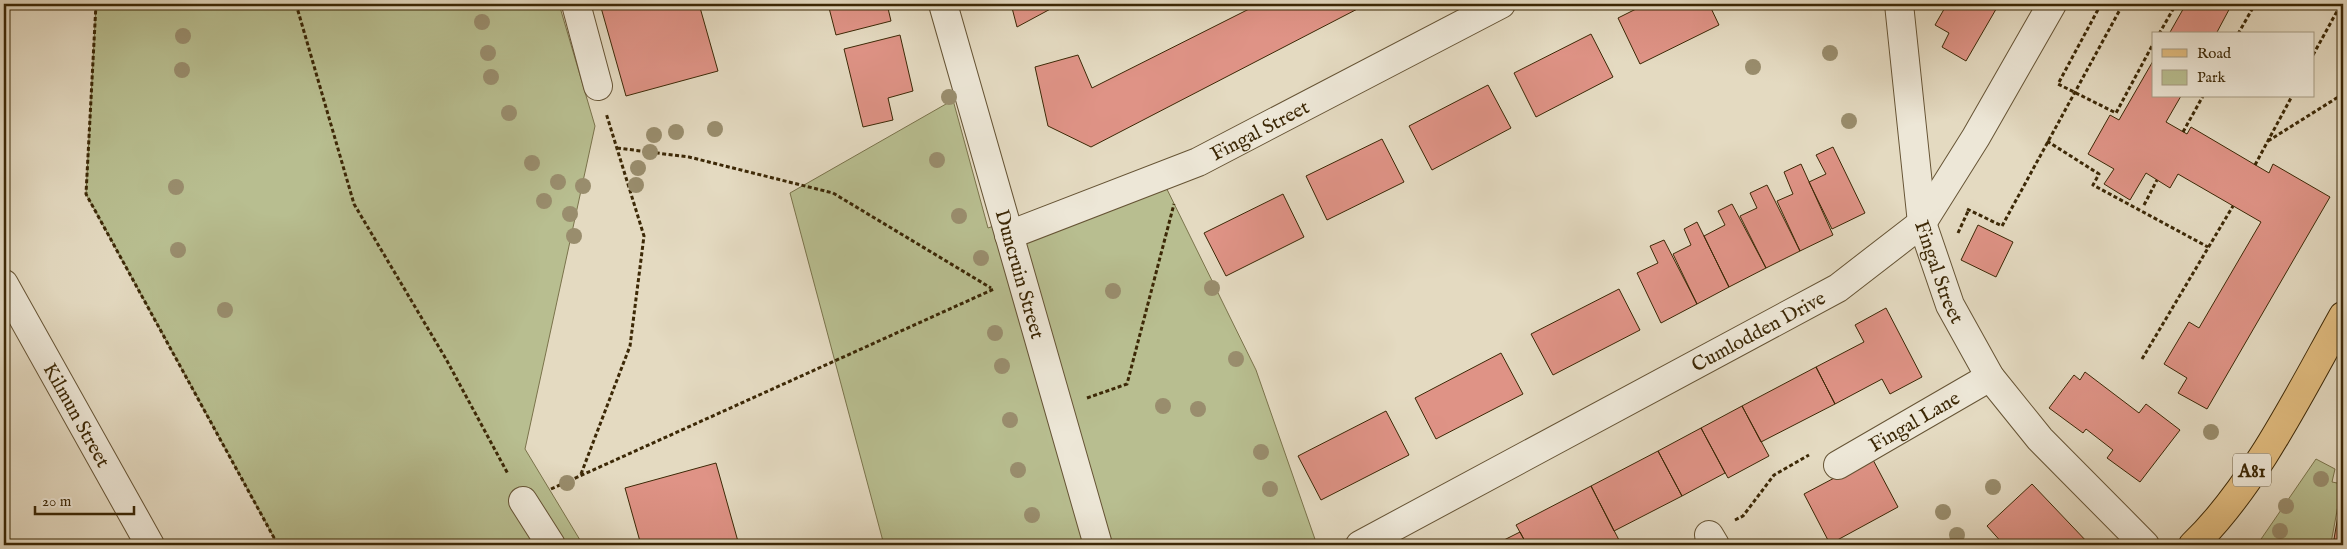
<svg xmlns="http://www.w3.org/2000/svg" width="2347" height="549" font-family="'IM FELL English',serif">
<rect width="100%" height="100%" fill="#e4dac1"/>
<filter id="stains"><feTurbulence type="fractalNoise" baseFrequency=".004" numOctaves="4"/><feColorMatrix values="0 0 0 0 .2 0 0 0 0 .09 0 0 0 0 .02 0 0 0 .5 -.17"/></filter>
<radialGradient id="worn" r=".72"><stop offset=".6" stop-color="#630" stop-opacity="0"/><stop offset="1" stop-color="#630" stop-opacity=".3"/></radialGradient>
<path fill="#b8be90" stroke="#7a734b" d="M96,4H559L595,126L525,449L583,545H278L86,194Z
M953,100L988,228L1157,169L1256,370L1317,545H884L790,193Z
M2316,459L2335,469L2332,482L2342,484L2331,543L2343,545H2257Z"/>
<path fill="#df9386" stroke="#3c2806" d="M600,4H699L718,71L626,96Z
M828,4H887L891,21L836,35Z
M1011,4H1055L1056,6L1017,27Z
M1259,4H1367L1091,147L1048,126L1035,67L1078,55L1092,88Z
M1646,4H1709L1719,25L1640,64L1618,18Z
M1947,4H1999L1966,61L1942,47L1949,33L1935,25Z
M2186,4H2232L2216,34H2169Z
M1591,34L1613,77L1536,117L1514,73Z
M900,35L913,91L888,98L893,120L863,127L844,49Z
M2153,61V96H2181L2166,122L2187,134L2191,127L2269,173L2273,164L2330,197L2207,409L2178,393L2187,378L2164,364L2189,322L2199,328L2261,222L2178,174L2170,188L2146,173L2130,200L2104,184L2114,169L2088,154L2110,115L2119,120Z
M1488,85L1511,128L1432,170L1409,126Z
M1382,139L1404,182L1327,220L1306,176Z
M1833,147L1865,213L1832,229L1809,182L1826,174L1816,155Z
M1801,164L1833,235L1800,251L1777,201L1793,194L1784,172Z
M1767,185L1800,251L1766,268L1740,216L1757,208L1750,193Z
M1283,194L1304,237L1226,276L1204,233Z
M1732,204L1766,268L1729,287L1704,236L1725,225L1718,211Z
M1697,222L1729,287L1697,304L1673,254L1691,245L1684,229Z
M1978,225L2013,242L1996,277L1961,260Z
M1664,240L1697,304L1661,323L1637,273L1658,263L1650,246Z
M1619,289L1640,330L1553,375L1531,334Z
M1886,308L1922,377L1890,394L1882,379L1835,404L1816,367L1864,342L1855,325Z
M1501,353L1523,394L1436,439L1415,398Z
M1816,367L1835,404L1761,442L1742,406Z
M2085,372L2139,413L2146,404L2180,430L2140,482L2107,458L2113,450L2086,429L2083,433L2049,408L2074,375L2080,380Z
M1742,406L1769,456L1728,478L1701,428Z
M1386,411L1409,455L1321,500L1298,456Z
M1701,428L1725,473L1682,496L1658,451Z
M1658,451L1682,496L1614,531L1591,486Z
M1872,458L1898,507L1830,544L1804,494Z
M716,463L739,545H641L625,488Z
M2032,484L2090,545H2004L1987,526Z
M1591,486L1620,542L1614,545H1527L1516,525Z
M2343,487V541L2334,539Z
M1520,532L1527,545H1494Z"/>
<g fill="none" stroke-linecap="round" stroke-linejoin="round">
<defs>
<g id="minor">
<path d="M576,4L598,86"/>
<path id="s1" d="M943,4L1098,545"/>
<path id="s2" d="M1899,4L1922,223L1950,305L1990,377L2040,439L2145,545"/>
<path id="s3" d="M1009,235L1198,162L1501,4"/>
<path id="s4" d="M4,284L150,545"/>
<path id="s5" d="M1838,465L1990,377"/>
<path d="M523,501L551,545"/>
<path d="M1709,535L1715,545"/>
<path id="s6" d="M1360,545L1838,288L1922,223L1976,137L2052,4"/>
</g>
<path id="major" d="M2193,545C2254,487 2302,389 2343,316"/>
</defs>
<use href="#minor" stroke="#665435" stroke-width="30"/>
<use href="#major" stroke="#3c2806" stroke-width="30"/>
<path stroke="#3c2806" stroke-width="3" stroke-dasharray="4 2.5" stroke-linecap="butt" d="M96,4L86,194L278,545
M296,4L354,204L446,359L508,474
M4,32L6,4
M2159,34L2176,4
M2238,34L2255,4
M2313,55L2341,4
M2183,132L2203,96
M2047,141L2099,174L2093,185L2208,247
M2268,141L2343,94
M617,148L689,157L833,193L991,288
M2255,165L2292,96
M2144,205L2157,180
M1967,209L2002,226L2123,4
M1958,233L1969,209
M2142,359L2233,206
M1087,398L1127,384L1174,204
M581,474L630,346L644,236L606,113
M551,489L994,289
M1735,520L1743,516L1774,475L1809,455"/>
<use href="#minor" stroke="#ede7d7" stroke-width="28"/>
<use href="#major" stroke="#e2bd80" stroke-width="28"/>
<path stroke="#3c2806" stroke-width="3" stroke-dasharray="4 2.5" stroke-linecap="butt" d="M2101,4L2058,84L2116,113L2153,44"/>
</g>
<g fill="#998d6d">
<circle cx="482" cy="22" r="8"/>
<circle cx="183" cy="36" r="8"/>
<circle cx="488" cy="53" r="8"/>
<circle cx="1830" cy="53" r="8"/>
<circle cx="1753" cy="67" r="8"/>
<circle cx="182" cy="70" r="8"/>
<circle cx="491" cy="77" r="8"/>
<circle cx="949" cy="97" r="8"/>
<circle cx="509" cy="113" r="8"/>
<circle cx="1849" cy="121" r="8"/>
<circle cx="715" cy="129" r="8"/>
<circle cx="676" cy="132" r="8"/>
<circle cx="654" cy="135" r="8"/>
<circle cx="650" cy="152" r="8"/>
<circle cx="937" cy="160" r="8"/>
<circle cx="532" cy="163" r="8"/>
<circle cx="638" cy="168" r="8"/>
<circle cx="558" cy="182" r="8"/>
<circle cx="636" cy="185" r="8"/>
<circle cx="583" cy="186" r="8"/>
<circle cx="176" cy="187" r="8"/>
<circle cx="544" cy="201" r="8"/>
<circle cx="570" cy="214" r="8"/>
<circle cx="959" cy="216" r="8"/>
<circle cx="574" cy="236" r="8"/>
<circle cx="178" cy="250" r="8"/>
<circle cx="981" cy="258" r="8"/>
<circle cx="1212" cy="288" r="8"/>
<circle cx="1113" cy="291" r="8"/>
<circle cx="225" cy="310" r="8"/>
<circle cx="995" cy="333" r="8"/>
<circle cx="1236" cy="359" r="8"/>
<circle cx="1002" cy="366" r="8"/>
<circle cx="1163" cy="406" r="8"/>
<circle cx="1198" cy="409" r="8"/>
<circle cx="1010" cy="420" r="8"/>
<circle cx="2211" cy="432" r="8"/>
<circle cx="1261" cy="452" r="8"/>
<circle cx="1018" cy="470" r="8"/>
<circle cx="2321" cy="479" r="8"/>
<circle cx="567" cy="483" r="8"/>
<circle cx="1993" cy="487" r="8"/>
<circle cx="1270" cy="489" r="8"/>
<circle cx="2286" cy="506" r="8"/>
<circle cx="1943" cy="512" r="8"/>
<circle cx="1032" cy="515" r="8"/>
<circle cx="2280" cy="531" r="8"/>
<circle cx="1957" cy="535" r="8"/>
</g>
<g text-anchor="middle" stroke-width="4.5" stroke-linejoin="round" paint-order="stroke">
<rect fill="#ede7d7" stroke="#716145" stroke-width="1" x="2233" y="453.5" width="38" height="33" rx="4"/>
<g font-size="19" font-weight="bold" fill="#3c2806">
<text x="2252" y="477">A81</text>
</g>
<g font-size="20" fill="#3c2806" stroke="#ede7d7">
<text dy="7" stroke="none"><textPath href="#s3" startOffset="272">Fingal Street</textPath></text>
<text dy="7" stroke="none"><textPath href="#s2" startOffset="272">Fingal Street</textPath></text>
<text dy="7" stroke="none"><textPath href="#s1" startOffset="281">Duncruin Street</textPath></text>
<text dy="7" stroke="none"><textPath href="#s6" startOffset="452">Cumlodden Drive</textPath></text>
<text dy="7" stroke="none"><textPath href="#s4" startOffset="150">Kilmun Street</textPath></text>
<text dy="7" stroke="none"><textPath href="#s5" startOffset="88">Fingal Lane</textPath></text>
</g>
</g>
<rect width="2347" height="549" fill="none" stroke="#e4dac1" stroke-width="20"/>
<rect x="5" y="5" width="2337" height="539" fill="none" stroke="#3c2806" stroke-width="2.5"/>
<rect x="10" y="10" width="2327" height="529" fill="none" stroke="#3c2806"/>
<rect x="2152" y="32" width="162" height="65" fill="#ede7d7" stroke="#a69b83"/>
<rect x="2162" y="49" width="25" height="8" fill="#e2bd80" stroke="#a69b83"/>
<text x="2197" y="58" font-size="15" fill="#3c2806">Road</text>
<rect x="2162" y="70" width="25" height="15" fill="#b8be90" stroke="#a69b83"/>
<text x="2197" y="82" font-size="15" fill="#3c2806">Park</text>
<path d="M35 506v8h99v-8" fill="none" stroke="#3c2806" stroke-width="2.5"/>
<text x="42" y="506" font-size="15" fill="#3c2806" stroke="#ede7d7" stroke-width="4" paint-order="stroke">20 m</text>
<rect width="100%" height="100%" filter="url(#stains)"/>
<rect width="100%" height="100%" fill="url(#worn)"/>
</svg>
